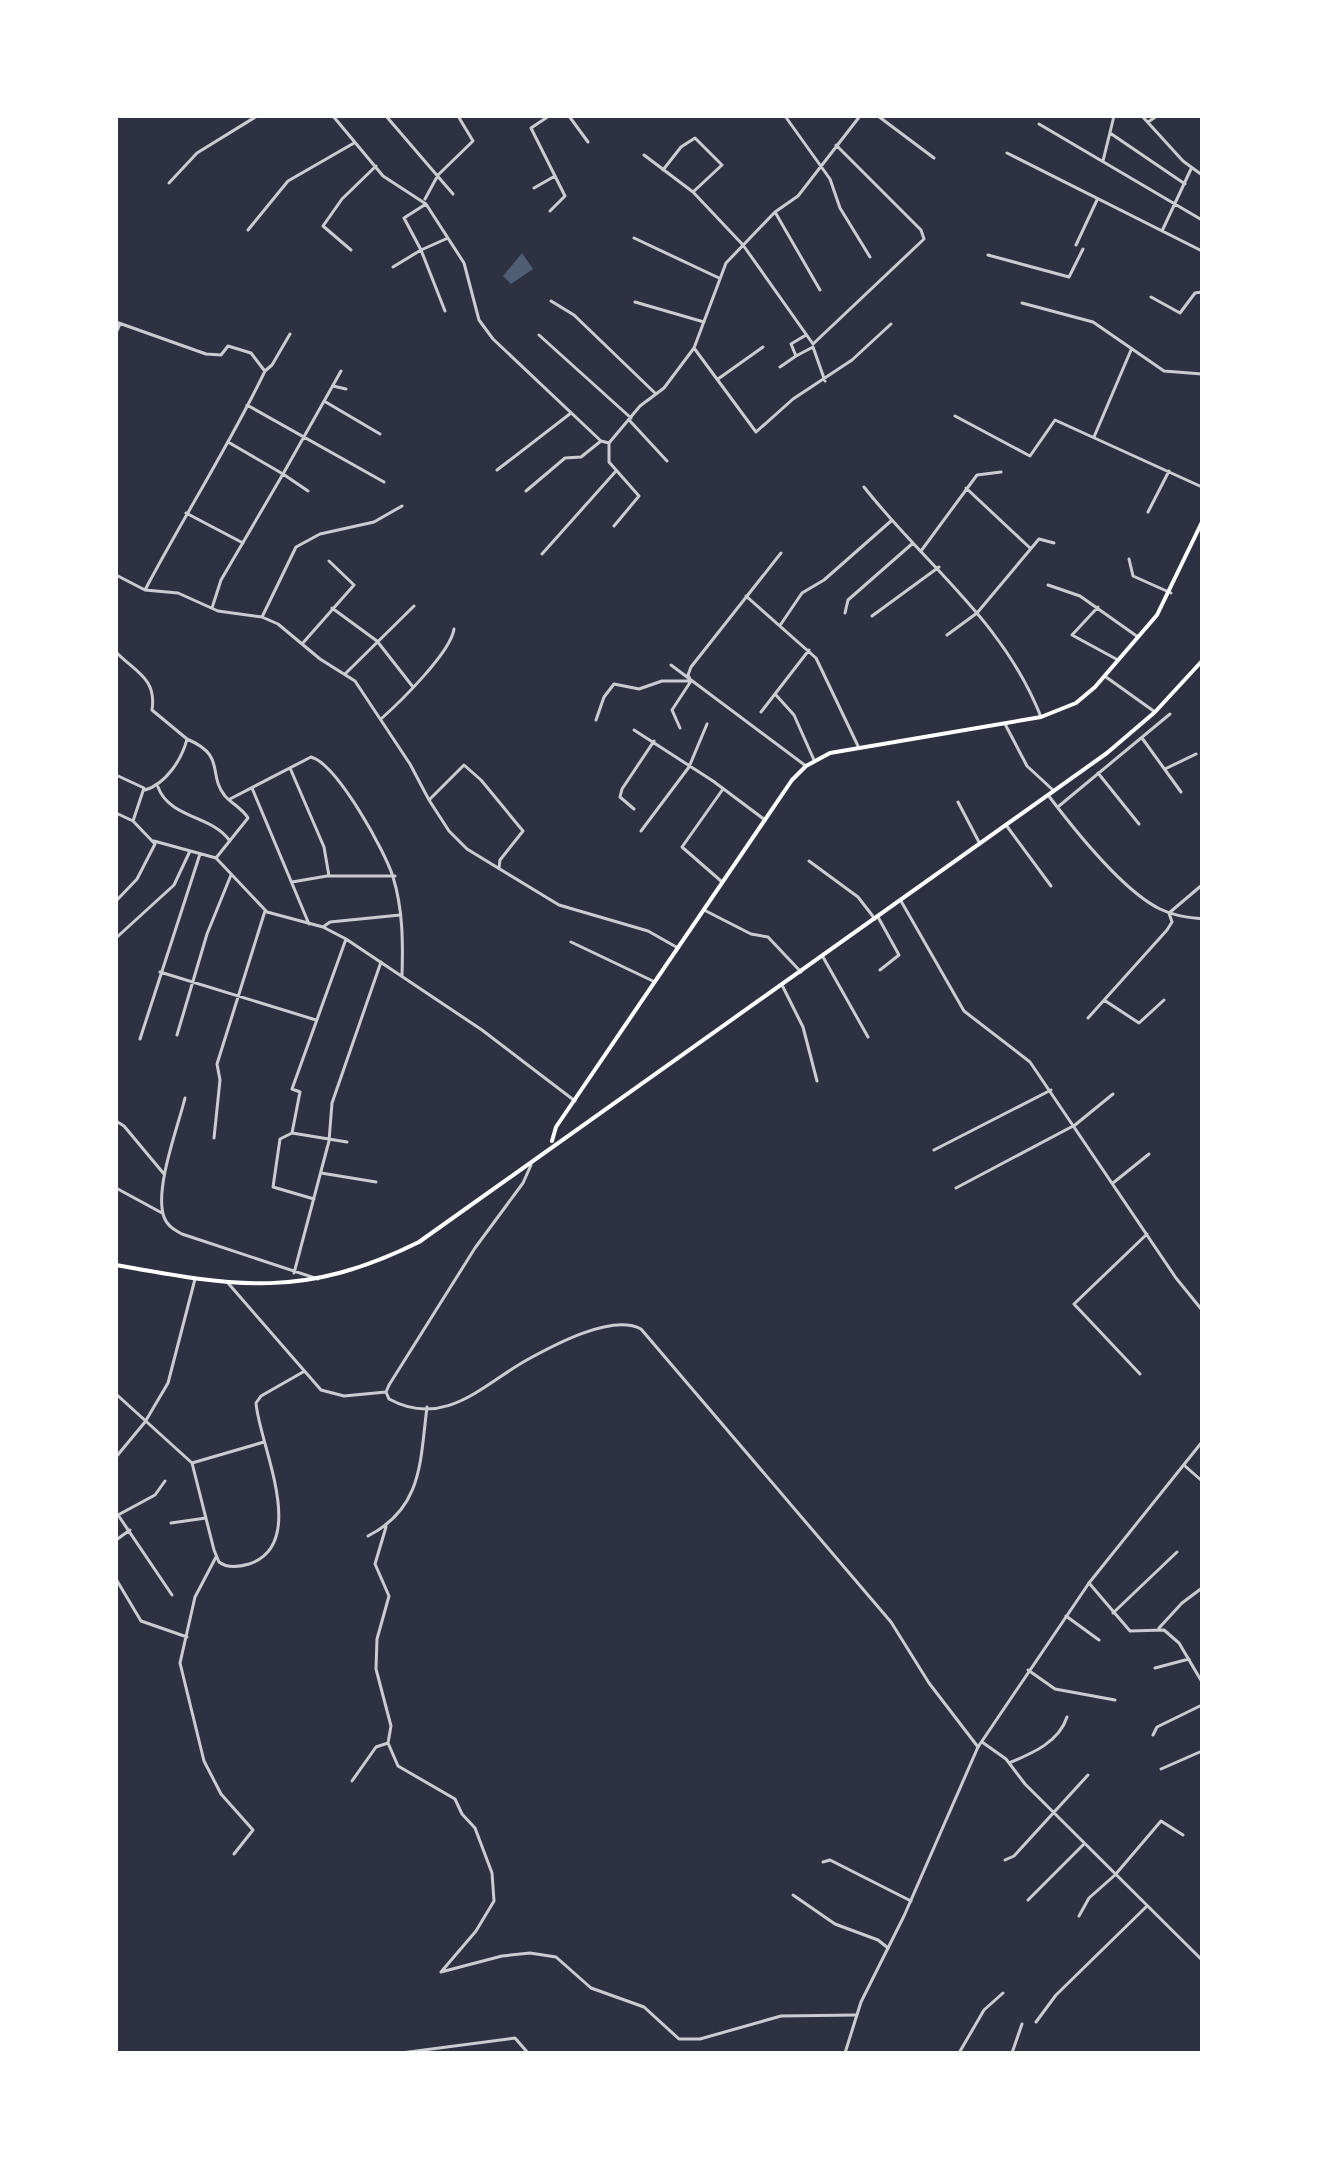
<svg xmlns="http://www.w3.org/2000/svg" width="1318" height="2169" font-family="'Varela Round',sans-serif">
<rect width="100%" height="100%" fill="#2d3142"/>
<path fill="#4f5d75" d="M522,253L533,269L511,284L503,276Z"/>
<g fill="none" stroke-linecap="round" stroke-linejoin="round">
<path stroke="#caccd0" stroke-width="3" d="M333,116L383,176L426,204L464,263L479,320L493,339L601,441L609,443
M386,116L453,194
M549,116L531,128L565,196L550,211
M569,116L588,142
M785,116L830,179L840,208L870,257
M878,116L934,158
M1142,116L1183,161L1202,175
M1148,122L1157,116
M1039,124L1202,220
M1110,133L1185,184
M1007,153L1202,251
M644,155L693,192L743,245L813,344L924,239L921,230L836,145
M1103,161L1114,116
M663,170L681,147L695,138L722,165L693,192
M169,183L197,153L257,116
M534,188L555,176
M425,199L438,175L473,141L458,116
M426,204L404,218L421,250L448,238
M775,212L820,290
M248,230L288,181L354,143
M1162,231L1191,169
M634,238L719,278
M1076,245L1097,200
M351,250L323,226L342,199L376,166
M988,255L1069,277L1083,249
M393,267L421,250L445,311
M1151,297L1180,313L1195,293L1202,292
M551,301L574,315L656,394
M635,302L704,322
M1022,303L1093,322L1164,371L1202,374
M116,322L206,354L221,355L228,346L251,353L264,370
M116,333L120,324
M539,335L631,418
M806,335L791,344L796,356L813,347
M813,347L825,381
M694,348L756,432L793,399L852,360L891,324
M780,367L796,356
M718,379L763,347
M333,386L346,389
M324,401L380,434
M247,405L384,482
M955,416L1030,456L1055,420L1202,487
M630,421L667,461
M1094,437L1131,350
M228,442L283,474L341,371
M497,470L571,413
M864,487C926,566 1003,620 1041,717
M966,488L1030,548
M526,491L565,458L581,457L601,441
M1148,512L1169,471
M186,513L243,543
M614,526L639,496L609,462V443L640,406L664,388L694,348L726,263L775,212L798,196L860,116
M921,551L977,475L1001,472
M542,554L616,471
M1129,559L1133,576L1171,593
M116,575L145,590L178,593L218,611L262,617L278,624L320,659L355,681L410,764L429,800L449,831L467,849L559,905L648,931L678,948
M1048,585L1080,596L1138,637
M145,590C184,516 229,446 265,371L272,365L290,334
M746,596L816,658L858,746
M1098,607L1072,635L1118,660
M212,608L221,580L283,474L308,491
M332,608L377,641L413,687
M845,613L848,600L913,543
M872,616L939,567
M262,617L296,547L320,534L374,522L402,506
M781,624L802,593L824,580L891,521
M947,635L977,613L1039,539L1054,543
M302,644L354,585L329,561
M116,652C135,672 157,678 152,710L187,739C182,759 166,784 145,790
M671,665L806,766
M346,673L414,606
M1106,677L1155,712
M776,695L794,715L814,760
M761,712L809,650
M382,718C400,702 451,652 454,629
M596,720L604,697L614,684L639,689L662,681H691
M1005,724L1027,766L1054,791
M680,728L672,710L691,681L688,675L691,667L781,553
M634,730L713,781L765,820
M1142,738L1181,792
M187,739C227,756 207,774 225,796C232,804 242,808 248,818L216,858
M290,768L324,847L329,876
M1165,769L1196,754
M1098,773L1139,824
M116,775L144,788L133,821L155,844L137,879L116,901
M158,787C169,818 213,816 229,840
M252,788L309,924
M1048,795C1073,828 1123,891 1160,909C1174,916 1187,917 1202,919
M230,799L311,757C337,764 385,851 393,877C403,909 403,943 402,976
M429,800L464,765L481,780L523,831L500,860L499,868
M958,802L980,844
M1059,806L1170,714
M634,809L620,797L622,789L654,741
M116,813L133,821
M1006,825L1051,886
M641,831L689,767L707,724
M154,841L216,858L267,912L323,927L346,939L482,1030L575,1101
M809,861L858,897L875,919
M721,881L682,847L723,789
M292,882L327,876H395
M901,901L964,1011L1030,1062L1176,1278L1202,1310
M704,910L751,934L768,937L801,972
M878,917L899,955L880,970
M323,927L330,922L400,915
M116,938L174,885L190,851
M571,942L655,982
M823,957L868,1037
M160,972L316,1020
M782,985L803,1027L817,1081
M1104,1000L1139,1023L1164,1000
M1088,1018L1167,930L1172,922L1169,913L1202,885
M177,1035L207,934L231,875
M140,1039L200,854
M185,1098C178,1127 154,1189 164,1217C167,1226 175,1230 182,1234L318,1279
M116,1121L124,1126L164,1174
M292,1133L300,1092L292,1089L346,939
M214,1138L220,1080L217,1064L265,911
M934,1150L1051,1090
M531,1165L523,1183L475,1248L389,1385L386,1392L389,1399C444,1429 483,1385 525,1361C552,1346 612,1313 641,1329L891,1622L929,1683L978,1747
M321,1173L376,1182
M1113,1183L1149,1154
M116,1188L162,1213
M956,1188L1075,1125L1113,1094
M314,1199L273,1187L280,1139L292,1133L347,1142
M294,1273L329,1141L332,1103L381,962
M228,1283L321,1390L344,1396L386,1392
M1140,1374L1074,1304L1147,1234
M116,1394L192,1463L214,1550L219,1562C228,1569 239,1567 249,1564C310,1544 259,1444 256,1403L261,1396L303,1372
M116,1457L145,1422L168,1383L195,1279
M192,1463L264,1442
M1185,1466L1202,1481
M116,1512L172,1595
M118,1515L155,1495L165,1481
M171,1523L206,1518
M386,1527L375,1564L389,1596L377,1639L376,1669L391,1726L388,1743L398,1766L455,1799L462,1814L475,1828L492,1873L494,1901L476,1931L441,1972L502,1956L530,1953L556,1957L591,1988L644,2007L679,2039H700L781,2016L855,2015
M368,1536C423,1508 420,1461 427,1407
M116,1540L130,1530
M216,1557L195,1597L180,1663L204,1761L221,1794L253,1830L234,1854
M116,1579L141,1621L187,1637
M1089,1583L1130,1631L1164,1630L1179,1643L1202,1682
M1113,1613L1177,1552
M1066,1616L1099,1640
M1159,1628L1182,1603L1202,1588
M1155,1668L1189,1659
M1028,1670L1055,1689L1115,1700
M1153,1735L1157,1727L1202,1705
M982,1742L1006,1759L1025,1784L1202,1960
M1009,1763C1033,1753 1059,1742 1067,1717
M1161,1769L1202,1751
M352,1781L376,1747L388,1743
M1005,1860L1014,1856L1088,1775
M823,1862L830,1860L911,1901
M793,1895L835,1924L878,1940L888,1948
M1028,1900L1084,1844
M1079,1916L1089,1898L1115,1875L1161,1821L1183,1835
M1036,2022L1056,1995L1147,1906
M401,2053L515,2038L528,2053
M959,2053L984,2010L1003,1993
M1012,2053L1022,2024"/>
<path stroke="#caccd0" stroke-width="3" d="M845,2053L861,2002L904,1916L978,1747L1089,1583L1202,1442"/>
<path stroke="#fff" stroke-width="4" d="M552,1141L556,1127L792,780L806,766L830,753L1041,717L1076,703L1095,687L1157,615L1202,522"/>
<path stroke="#fff" stroke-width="4" d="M116,1265C237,1287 304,1299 419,1242L1107,753L1155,712L1202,661"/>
</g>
<rect width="1318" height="2169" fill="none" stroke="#ffffff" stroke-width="236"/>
</svg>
